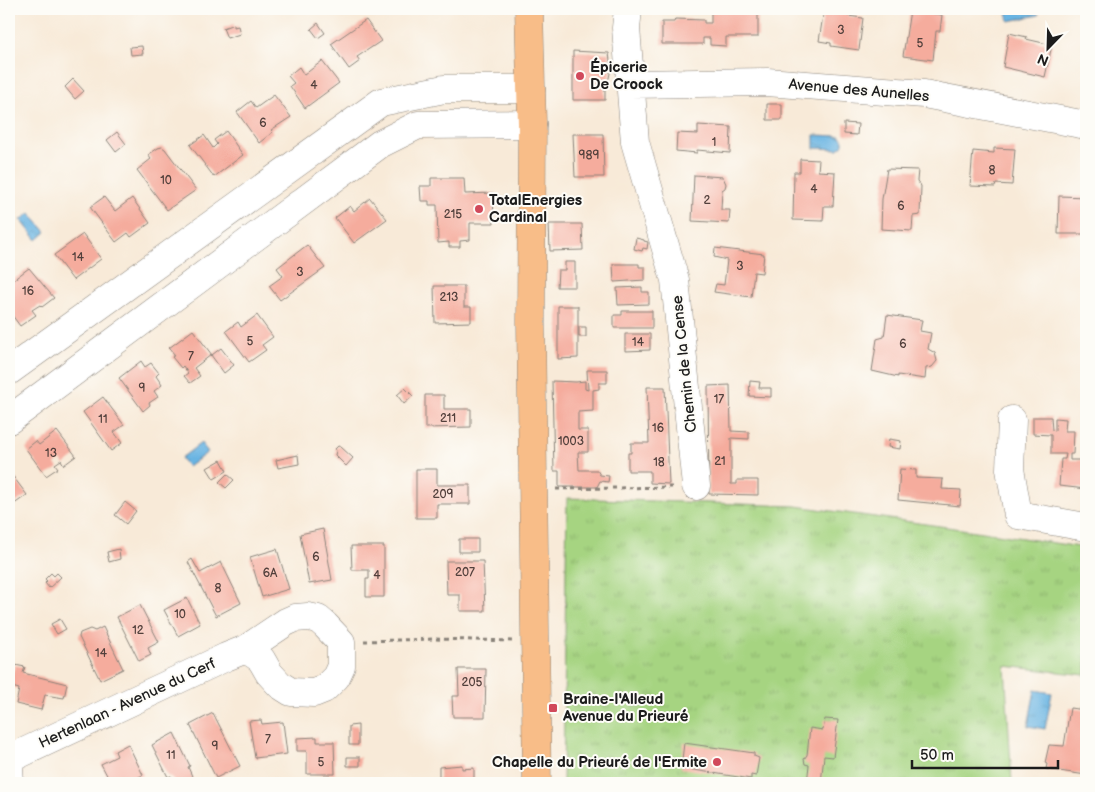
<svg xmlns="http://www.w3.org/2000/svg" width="1095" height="792" font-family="'Balsamiq Sans',sans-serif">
<defs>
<pattern id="grass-tufts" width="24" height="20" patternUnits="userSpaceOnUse" patternTransform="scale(1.25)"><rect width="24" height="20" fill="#a6d481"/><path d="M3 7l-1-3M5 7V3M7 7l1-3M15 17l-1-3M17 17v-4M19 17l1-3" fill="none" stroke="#8eb56f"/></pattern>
<pattern id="water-ripples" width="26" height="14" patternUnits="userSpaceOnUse" patternTransform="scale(1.25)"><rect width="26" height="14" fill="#69b4e2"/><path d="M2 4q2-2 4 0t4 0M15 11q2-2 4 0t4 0" fill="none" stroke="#5a9ac1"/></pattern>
</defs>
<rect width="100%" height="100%" fill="#fdfcf7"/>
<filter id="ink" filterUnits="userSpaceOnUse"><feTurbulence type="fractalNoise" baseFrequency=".02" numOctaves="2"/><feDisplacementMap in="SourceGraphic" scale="10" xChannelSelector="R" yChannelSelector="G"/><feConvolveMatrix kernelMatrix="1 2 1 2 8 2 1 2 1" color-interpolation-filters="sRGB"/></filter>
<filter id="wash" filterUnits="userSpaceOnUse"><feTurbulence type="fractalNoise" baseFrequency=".0096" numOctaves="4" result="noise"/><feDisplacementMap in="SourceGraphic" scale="20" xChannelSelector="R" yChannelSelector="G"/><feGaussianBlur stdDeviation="1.12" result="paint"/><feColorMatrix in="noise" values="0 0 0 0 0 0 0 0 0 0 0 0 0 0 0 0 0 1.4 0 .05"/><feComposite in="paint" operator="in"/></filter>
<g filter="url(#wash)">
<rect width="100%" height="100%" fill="#f8ead8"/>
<path fill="url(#grass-tufts)" stroke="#61784e" d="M567,498L796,506L997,534L1086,548V675L1005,666L1012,783H563Z"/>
<path fill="url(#water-ripples)" stroke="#42687f" d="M1006,9H1037L1039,15L1009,21Z
M814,135L840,136L843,140V144L839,149L814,148Z
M30,213L46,232L37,240L21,220Z
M201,443L208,452L188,467L181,458Z
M1035,690L1052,693L1045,729L1028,726Z"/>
<g id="blocks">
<path fill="#f5ac9d" d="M711,9H758V37H726V46L710,45V38H703V44H662V22H674L675,19L704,20V23H711Z
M824,9H849L848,16L863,18L859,50L831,46V43L819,41Z
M910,10L942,15L940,31H936L933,60L903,56Z
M366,20L381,41L357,57L360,61L349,69L331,44Z
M318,23L325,33L318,38L311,29Z
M234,24V27L238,26L240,34L227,38L223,28Z
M1009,33L1027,37L1026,39L1052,45L1045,77L1003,67Z
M142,46L143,54L131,55L130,47Z
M573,51L609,53L611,68L609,78L605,83V100H573Z
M322,61L339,83L305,108L290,86L294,83L288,76L299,67L304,75Z
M73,79L84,91L75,99L65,87Z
M274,95L291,117L271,130L273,132L259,143L237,112L251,101L256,108Z
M767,104H782V120H767Z
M844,123L858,124L857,135L844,134Z
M698,125L731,127L730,153L697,150V153L676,151L677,133L698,134Z
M226,131L243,155L214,177L190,145L204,135L213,148L217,144L214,140Z
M117,132L126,144L116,152L107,140Z
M573,134H603L604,177H575Z
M162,147L165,149L196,190L167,210L137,170L151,159L148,155L158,148Z
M994,148L1015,149L1012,185L996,184L995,187L970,186L973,151L994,153Z
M800,159L819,160L818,171L835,172L833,206H824L823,221L793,220L794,172H800Z
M887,169L918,170L917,181L921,186L920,215L913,216L912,231L881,229L882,199Z
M694,175L723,177L726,184L725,188L722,190L721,210H730L729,223L692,221Z
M431,178H464L465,194L493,193L494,223H470V240L460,241V247H449V242L438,243L437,205H429V201H421L420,186H431Z
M1059,196L1086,197V234H1058Z
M104,197L115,211L132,198L150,223L131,237L128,233L116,242L90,207Z
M370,198L387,219L354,243L335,218L350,206L354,211Z
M549,224H582L583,250L550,251Z
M83,234L101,259L73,280L54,255Z
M636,238L644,240V241L648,242L647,249L643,248L642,251L634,249Z
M307,245L325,268L280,300L269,286L283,276L277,268Z
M715,248L764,254L762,273L754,272L751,297L714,292L716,284L724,285L727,260L714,257Z
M565,262H575V287H557L558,270H565Z
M613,264H639V267H645V280L614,282Z
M29,268L54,298L42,307L40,305L32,310L36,315L20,326L9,311V283Z
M434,286H464V307H471V322L435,323Z
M642,287V292H649V304L618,305L617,288Z
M558,306H578V358L558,359Z
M622,311H652V328H614V315H622Z
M257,315L273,337L262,345L266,350L249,362L226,331L238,322L241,327Z
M887,315L922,320L920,331L931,333L928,349L935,353L937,361L932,367L926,368L925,379L898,375V377L872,371L877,339L884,337Z
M579,327H586V337H579Z
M193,330L212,355L221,348L234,365L224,373L211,355L194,368L200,376L190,383L184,376L188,373L183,366L181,368L172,357L175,355L169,348Z
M625,334H650V350L625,351Z
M141,361L145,367L151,363L159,373L156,376L162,385L154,391L158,397L149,403L150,405L143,411L119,378Z
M587,370H607V383H599V389L593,390V411L578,412V430H588V452H578L579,470H597L600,475L609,476L608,482L600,481L597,487H559V471H554L552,381L576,382L585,381V389L588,390Z
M750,381L760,382L759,388H771V397L749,396Z
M730,385L731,431L749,432V439L731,438V484H737V480H758V495L709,494L708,386Z
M647,387H665L669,484L650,483V471H628V453H631V443H649Z
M405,388L413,396L404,404L397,395Z
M425,395H444V409H471V427L425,428Z
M103,397L124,425L114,432L122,443L111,451L83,412Z
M1033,417H1051L1052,430L1055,431V418L1066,419L1065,431H1074L1073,454H1070V460H1086V489L1059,486L1061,459H1065L1066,454H1051V435L1033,434Z
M57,431L76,456L64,465L61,460L55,464L58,468L46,476L26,449L36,441L39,445Z
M889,439L901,441L900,449L888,447Z
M338,446L341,447L353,458L346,466L335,455L336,451L335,449Z
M298,455L299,464L278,468L276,460Z
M221,460L227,471L214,479L207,468Z
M416,469H437V485H470V504H437V518H416Z
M900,469L916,470V478L943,479L942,489L961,490L960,506L898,500Z
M227,474L234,480L226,488L219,482Z
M12,475L27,495L10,507L12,509L9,511V477Z
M125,502L136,511L126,524L115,515Z
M323,529L332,580L309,584L300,534Z
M459,539H478V552H459Z
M351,546H384V597H366V579H369V570H352Z
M119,549L120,559L109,562L107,552Z
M277,549L289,589L262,597L250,557Z
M192,559L200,573L221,562L241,603L216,616L188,562Z
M446,561H483L485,611H460V595H447Z
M51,573L54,576L57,573L61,577L49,588L45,583L47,581L45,579Z
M187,598L200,624L178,636L164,610Z
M140,605L159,642L148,648L151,655L139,661L117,617Z
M60,619L66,629L57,634L51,624Z
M103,627L123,669L100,680L79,637L80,633L90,629L95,631Z
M15,665L25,667L23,673L67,684L64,698L45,695L41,710L16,704L19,689L12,687L9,690V676L11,677Z
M458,669H486L485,717H453L452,696H459Z
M1070,708L1086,710V775L1046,769L1047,764L1045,763L1049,745L1064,746Z
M213,713L240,766L216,778L190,725Z
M825,719L838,720L833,757L824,756L821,783H807L809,765L805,764L804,759L807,755L810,728L823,730Z
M261,720L262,724L283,722L287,754L255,758L249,721Z
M358,725V745H349V726Z
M174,733L190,766L188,767L195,783H175L171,776L168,777L152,745Z
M317,737V742H334L335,774H307V751H297V738Z
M684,743L754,753V756L759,758L756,776L751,775V779L681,768Z
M128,744L143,775L127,783H111L101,764L117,756L115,751Z
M347,757H360V766H347Z
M462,765V769L474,768V783H439V767Z"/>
</g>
</g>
<g filter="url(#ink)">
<use href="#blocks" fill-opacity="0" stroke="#8a837a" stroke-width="1"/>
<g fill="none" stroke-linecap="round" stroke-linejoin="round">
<defs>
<path id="minor" d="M628,9L626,28L635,142L675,280L696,486
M630,84L767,82L924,94L1086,125
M9,371L381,102L444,89H531
M9,420L380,144L418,125L532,124
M1012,420L1010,469L1018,515L1086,527
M9,759L226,657L246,649L286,622L295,618L308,617L318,619L325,625L341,642V666L336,677L324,689L314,693L291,692L280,685L269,673L261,659L246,649
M9,769L10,783"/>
<path id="major" d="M529,9L532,124L531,324L537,783"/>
</defs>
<use href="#minor" stroke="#8a837a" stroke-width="29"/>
<use href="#major" stroke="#8a837a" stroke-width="29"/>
<path stroke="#8a837a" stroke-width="3" stroke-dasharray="4 4" stroke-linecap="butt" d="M556,489L675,487
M364,641L434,639L513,641"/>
<use href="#minor" stroke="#fff" stroke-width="28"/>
<use href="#major" stroke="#f8bd88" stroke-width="28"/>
</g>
</g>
<g fill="#d1495b" stroke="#fdfcf7" stroke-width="2">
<circle cx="580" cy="76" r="5"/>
<circle cx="479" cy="209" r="5"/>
<rect x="548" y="703" width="10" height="10" rx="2.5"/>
<circle cx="717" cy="762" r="5"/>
</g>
<g text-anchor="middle" stroke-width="4" stroke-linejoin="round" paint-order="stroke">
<g font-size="12" fill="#52403c">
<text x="841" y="34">3</text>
<text x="920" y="47">5</text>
<text x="314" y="89">4</text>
<text x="263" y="127">6</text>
<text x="714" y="146">1</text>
<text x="589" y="159">989</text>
<text x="992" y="174">8</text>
<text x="166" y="184">10</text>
<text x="814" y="193">4</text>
<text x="707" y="204">2</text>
<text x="901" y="210">6</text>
<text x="453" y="218">215</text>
<text x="78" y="261">14</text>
<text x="740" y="270">3</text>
<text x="300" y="276">3</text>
<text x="28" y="295">16</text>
<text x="449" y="301">213</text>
<text x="250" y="345">5</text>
<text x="638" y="346">14</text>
<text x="903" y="348">6</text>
<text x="191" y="360">7</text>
<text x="142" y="392">9</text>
<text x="719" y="403">17</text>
<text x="448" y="422">211</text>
<text x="103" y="423">11</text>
<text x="658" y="432">16</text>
<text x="571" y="445">1003</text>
<text x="51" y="457">13</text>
<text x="720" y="465">21</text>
<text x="659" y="466">18</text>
<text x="443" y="498">209</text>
<text x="316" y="561">6</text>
<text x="465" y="576">207</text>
<text x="270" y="577">6A</text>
<text x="377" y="579">4</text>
<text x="218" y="592">8</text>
<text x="180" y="618">10</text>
<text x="138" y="634">12</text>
<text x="101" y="657">14</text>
<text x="472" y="686">205</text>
<text x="268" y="743">7</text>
<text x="215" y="750">9</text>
<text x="171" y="759">11</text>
<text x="321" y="766">5</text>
</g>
<g font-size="15" font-weight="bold" fill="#1c1c1c" stroke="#fdfcf7" text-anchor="start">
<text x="590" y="72">Épicerie<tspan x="590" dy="17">De Croock</tspan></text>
<text x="489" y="205">TotalEnergies<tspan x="489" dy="17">Cardinal</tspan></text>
<text x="563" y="704">Braine-l'Alleud<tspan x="563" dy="17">Avenue du Prieuré</tspan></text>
<text x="707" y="767" text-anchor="end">Chapelle du Prieuré de l'Ermite</text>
</g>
<g font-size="15" fill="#1c1c1c" stroke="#fdfcf7">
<text transform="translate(859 90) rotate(5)" y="5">Avenue des Aunelles</text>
<text transform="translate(684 364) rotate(-96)" y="5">Chemin de la Cense</text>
<text transform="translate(127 703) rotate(-25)" y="5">Hertenlaan - Avenue du Cerf</text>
</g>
</g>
<rect width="1095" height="792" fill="none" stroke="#fdfcf7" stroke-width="30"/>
<g transform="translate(1048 48) rotate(203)" stroke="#fdfcf7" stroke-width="4" paint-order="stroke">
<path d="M0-4L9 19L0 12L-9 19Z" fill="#1c1c1c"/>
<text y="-8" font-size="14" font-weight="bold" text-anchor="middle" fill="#1c1c1c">N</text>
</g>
<path d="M912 760v8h146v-8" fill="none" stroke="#1c1c1c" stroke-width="2.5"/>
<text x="920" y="760" font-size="15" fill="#1c1c1c" stroke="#fdfcf7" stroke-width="4" paint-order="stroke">50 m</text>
</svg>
